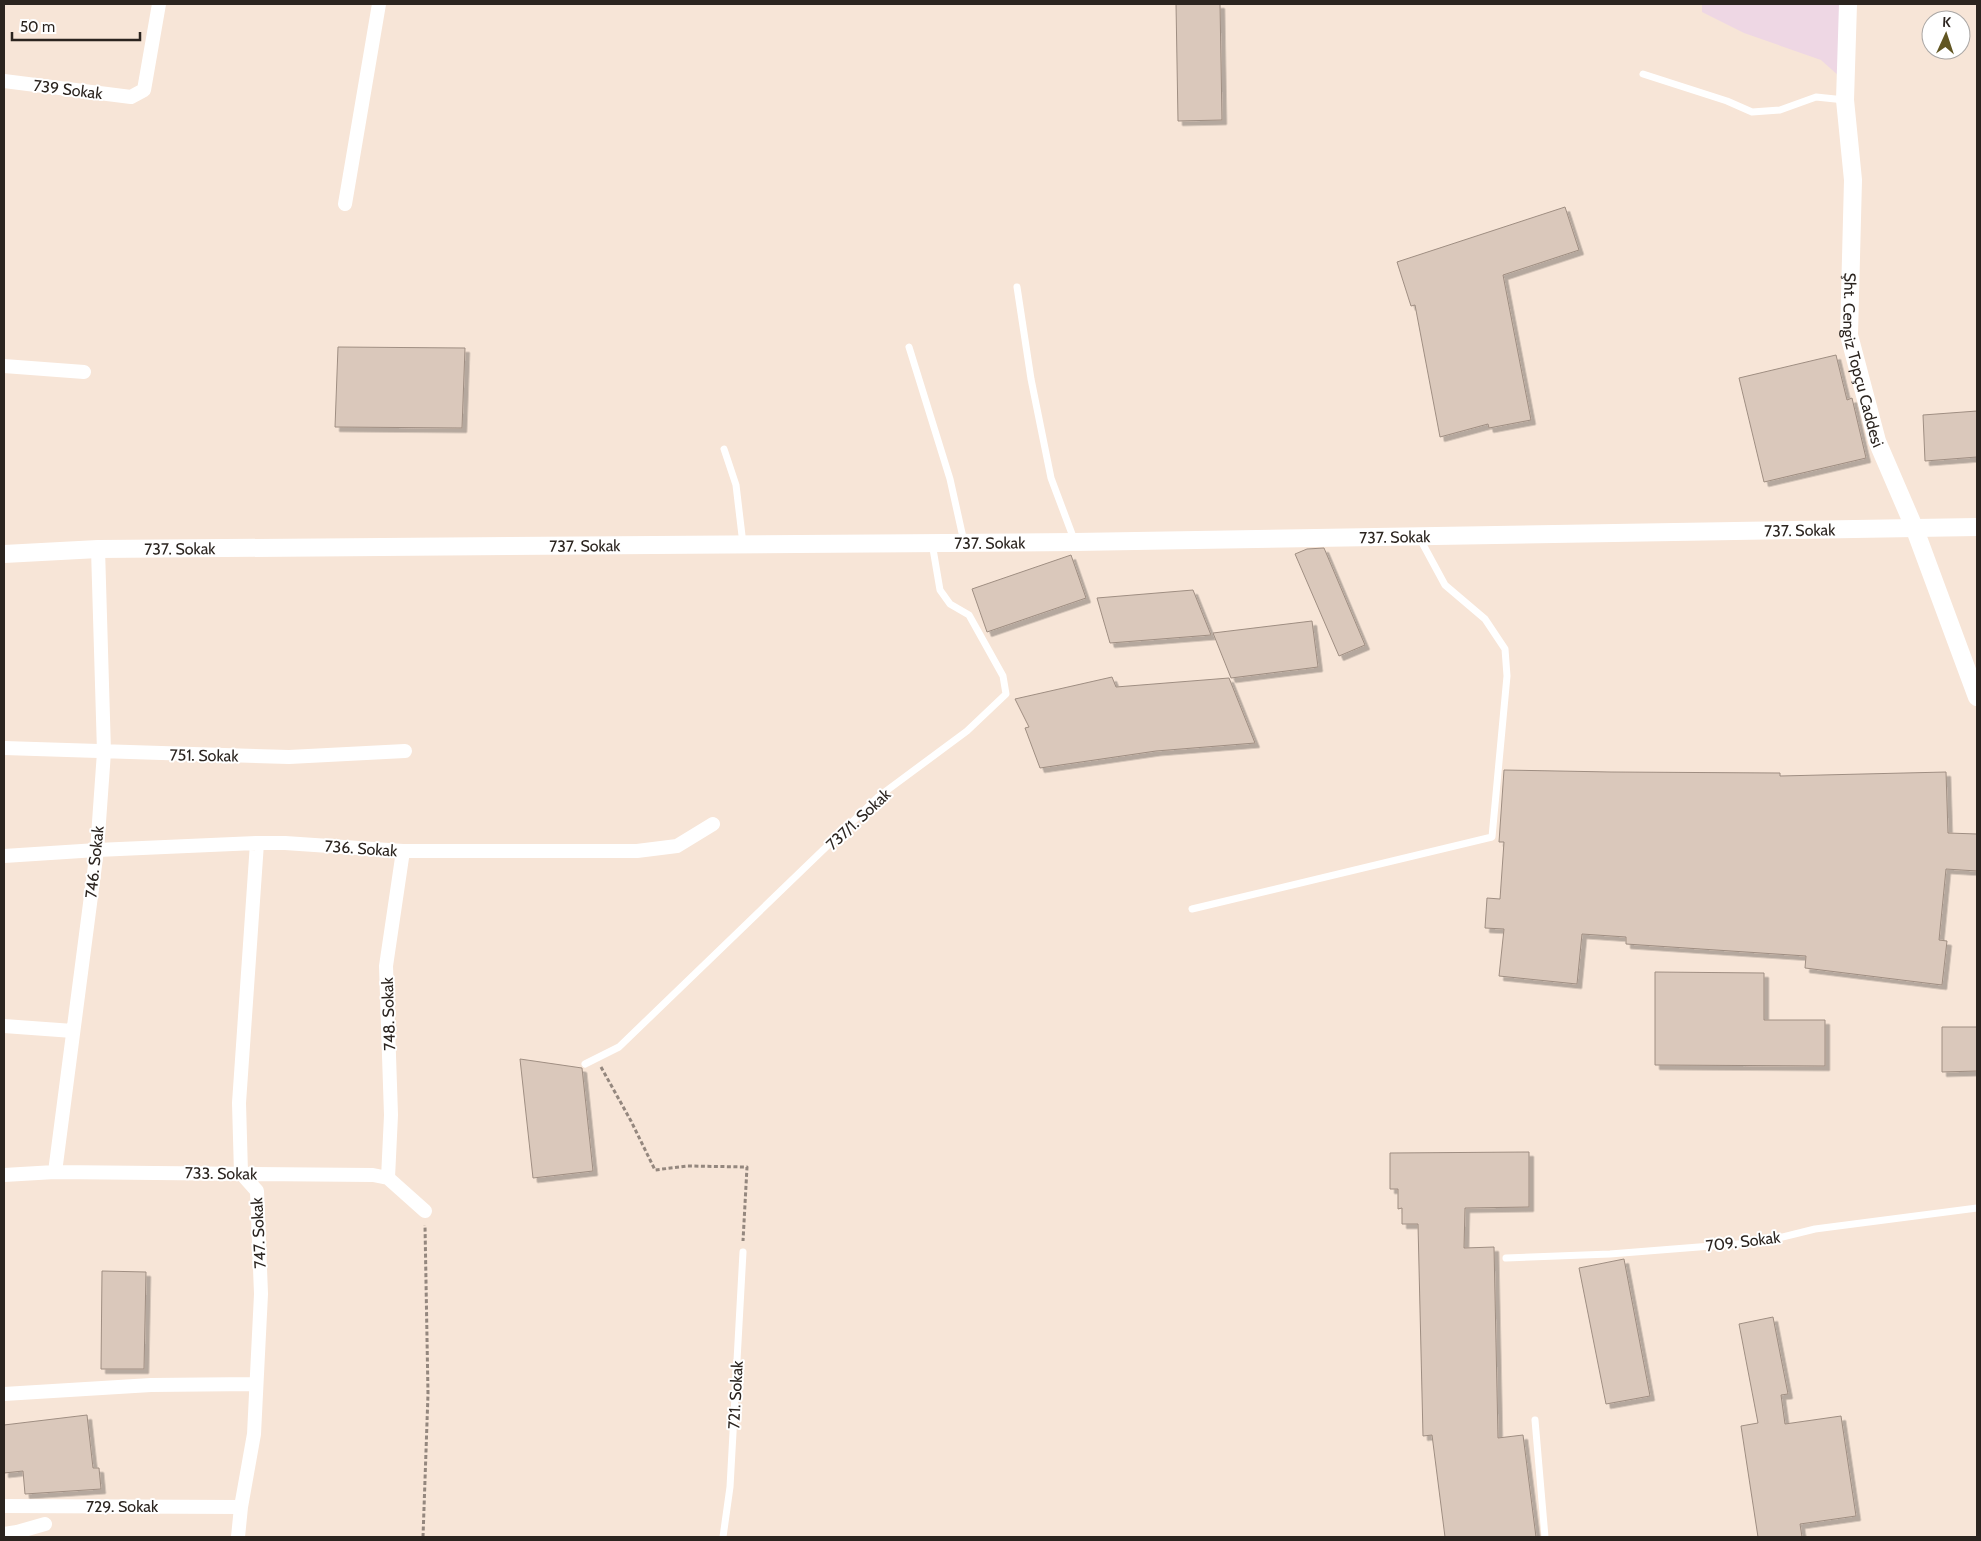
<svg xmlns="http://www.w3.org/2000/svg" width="1981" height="1541" font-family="Cabin,sans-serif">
<defs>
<filter id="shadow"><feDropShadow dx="4.5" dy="4.5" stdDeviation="0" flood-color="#0004"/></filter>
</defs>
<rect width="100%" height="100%" fill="#f7e5d7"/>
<path fill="#eed7e4" d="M1702,4H1840L1839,76L1821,60L1744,33L1702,12Z"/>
<path fill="#dac8bb" stroke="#9f8e82" filter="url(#shadow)" d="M1176,4H1220L1222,120L1178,121Z
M1565,207L1579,250L1503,275L1531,420L1489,428L1488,424L1440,437L1415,305L1411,306L1397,262Z
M338,347L465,348L462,428L335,427Z
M1836,355L1847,400L1852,398L1866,458L1764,482L1739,378Z
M1977,411V457L1925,461L1923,415Z
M1324,548L1365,645L1339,656L1295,554L1307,549Z
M1071,555L1086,598L987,632L972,589Z
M1193,590L1211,635L1110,643L1097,598Z
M1312,621L1318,667L1231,678L1213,633Z
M1112,677L1116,687L1229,678L1255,743L1156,751L1040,768L1025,728L1029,727L1015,699Z
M1504,770L1611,772L1780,773V776L1946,772L1948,833L1977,834V871L1946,869L1939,940L1947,941L1942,985L1805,968L1806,956L1626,944V937L1582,934L1577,984L1499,976L1504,929L1485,928L1487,898L1500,899L1504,842H1499Z
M1655,972L1764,973V1020H1825V1066L1655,1065Z
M1942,1027H1977V1071L1942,1072Z
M520,1059L582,1068L593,1171L533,1178Z
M1529,1152V1207L1465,1208L1464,1248L1494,1247L1498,1438L1523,1435L1536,1537H1445L1432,1435L1423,1436L1418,1224H1402V1208L1398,1209V1189H1390V1153Z
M1624,1259L1650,1396L1606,1404L1579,1268Z
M102,1271L146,1272L144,1369H101Z
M1773,1317L1788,1394L1781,1395L1785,1424L1841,1416L1856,1516L1800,1524L1802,1537H1758L1741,1426L1758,1423L1739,1324Z
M87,1415L93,1468H99L101,1489L25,1494L23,1471L4,1473V1425Z"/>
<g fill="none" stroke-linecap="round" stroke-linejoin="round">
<path stroke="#94877e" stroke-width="3" stroke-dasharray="4 2.5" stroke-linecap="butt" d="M601,1067L631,1121L655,1170L687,1166L747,1167L743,1241
M423,1537L428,1394L425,1225"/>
<path stroke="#fff" stroke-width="7" d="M1643,74L1727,101L1752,112L1780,110L1816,97L1845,100
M1017,287L1031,379L1051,478L1075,542
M909,347L950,479L964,542
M724,449L736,485L743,544
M1192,909L1492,837L1507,676L1505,649L1485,619L1445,585L1419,537
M585,1064L619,1047L878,797L967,731L1006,694L1003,676L969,615L950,604L940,590L932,543
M1506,1258L1610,1254L1762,1242L1815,1229L1977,1208
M1535,1420L1545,1537
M723,1537L730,1487L743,1252"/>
<path stroke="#fff" stroke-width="14" d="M4,81L131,97L144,90L159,4
M345,204L379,4
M4,366L84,372
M4,748L289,757L405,751
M4,856L97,850L257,843H285L403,851H637L677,846L713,824
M4,1026L73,1031
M55,1172L97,850L104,752L98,549
M4,1175L55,1172L373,1175L388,1178L425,1211
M388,1178L391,1115L386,966L403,851
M4,1394L151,1385L256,1384
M4,1506L241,1507
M4,1534L17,1532L45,1524
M238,1537L241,1507L254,1434L261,1294L257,1191L241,1173L239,1103L257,843"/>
<g stroke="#fff" stroke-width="18">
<path id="s1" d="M1848,4L1845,100L1853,180L1849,335L1877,441L1914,527L1977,697"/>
<path id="s2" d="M4,554L98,549L1075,542L1977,527"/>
</g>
</g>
<g text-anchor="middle" stroke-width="4" stroke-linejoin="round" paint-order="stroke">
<g font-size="16" fill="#2b241f" stroke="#fff">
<text transform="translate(68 89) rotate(7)" y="6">739 Sokak</text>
<text dy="6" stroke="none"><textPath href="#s1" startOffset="358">Şht. Cengiz Topçu Caddesi</textPath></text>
<text dy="6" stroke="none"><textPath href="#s2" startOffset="1796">737. Sokak</textPath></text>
<text dy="6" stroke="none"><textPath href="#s2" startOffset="1391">737. Sokak</textPath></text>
<text dy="6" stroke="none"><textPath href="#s2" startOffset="986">737. Sokak</textPath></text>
<text dy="6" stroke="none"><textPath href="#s2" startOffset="581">737. Sokak</textPath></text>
<text dy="6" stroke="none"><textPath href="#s2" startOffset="176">737. Sokak</textPath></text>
<text transform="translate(204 755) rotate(1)" y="6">751. Sokak</text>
<text transform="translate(858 819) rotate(-43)" y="6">737/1. Sokak</text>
<text transform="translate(361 848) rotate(4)" y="6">736. Sokak</text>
<text transform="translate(94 862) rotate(-84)" y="6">746. Sokak</text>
<text transform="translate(388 1014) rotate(-92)" y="6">748. Sokak</text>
<text transform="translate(221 1173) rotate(1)" y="6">733. Sokak</text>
<text transform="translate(258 1233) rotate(-93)" y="6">747. Sokak</text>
<text transform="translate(1743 1241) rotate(-7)" y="6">709. Sokak</text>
<text transform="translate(735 1395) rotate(-87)" y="6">721. Sokak</text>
<text x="122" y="1512">729. Sokak</text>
</g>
</g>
<rect width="1981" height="1541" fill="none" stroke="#2b241f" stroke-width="10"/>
<g transform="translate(1946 35) rotate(3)"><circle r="24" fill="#ffffff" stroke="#aaa7a5"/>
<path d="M0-4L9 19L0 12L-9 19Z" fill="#615622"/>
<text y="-8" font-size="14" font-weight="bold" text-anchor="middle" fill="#2b241f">K</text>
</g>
<path d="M12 32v8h128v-8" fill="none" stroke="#2b241f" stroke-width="2.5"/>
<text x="20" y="32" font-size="15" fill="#2b241f" stroke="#ffffff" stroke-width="4" paint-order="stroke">50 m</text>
</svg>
